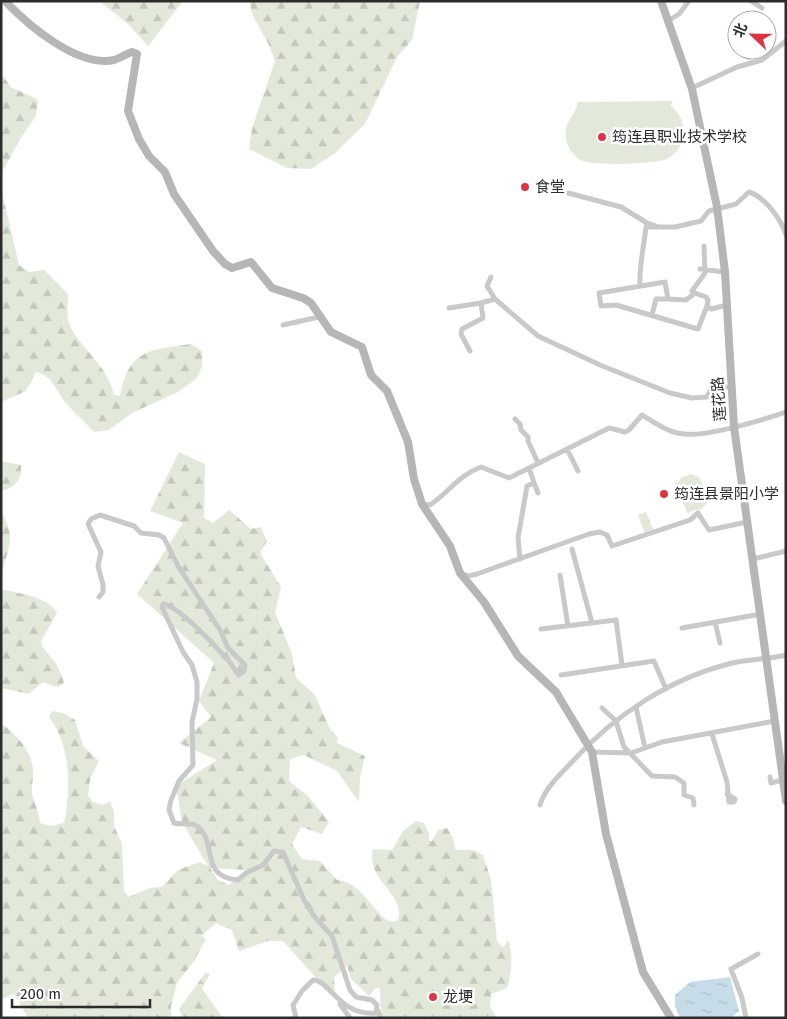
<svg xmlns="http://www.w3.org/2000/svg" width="787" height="1019" font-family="'Fira Sans','Noto Sans SC',sans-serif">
<defs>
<pattern id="forest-firs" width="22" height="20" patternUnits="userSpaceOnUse" patternTransform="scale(1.25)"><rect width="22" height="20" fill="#e2e9da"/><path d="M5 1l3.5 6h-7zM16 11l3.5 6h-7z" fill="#c2c8bb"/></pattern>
<pattern id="water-ripples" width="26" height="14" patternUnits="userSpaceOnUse" patternTransform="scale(1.25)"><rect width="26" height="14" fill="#c7dce9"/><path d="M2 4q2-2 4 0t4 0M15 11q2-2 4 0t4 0" fill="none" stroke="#abbdc8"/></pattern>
</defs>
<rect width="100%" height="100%" fill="#fff"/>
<path fill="url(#forest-firs)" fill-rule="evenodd" d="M99,1H183L148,46L128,24Z
M249,1H420L412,40L397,57L365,124L335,153L311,169L287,168L249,149L252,128L275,61L269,45L253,16Z
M1,73L11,87L38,100L36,116L20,139L1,174Z
M1,188L19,265L29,272L44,270L68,294C68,303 66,318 70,326C83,351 108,366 114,395L120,396C129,349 149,350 191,344L202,351V367L197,378L178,392L132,413L109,430L94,432C85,422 74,413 66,403C55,390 54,377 36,372L26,391L1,402Z
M179,452L205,464L204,518L213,523L229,510L251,529L261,527L267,541L260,553L281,587L275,612L292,654L296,678L315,695L330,729L338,738L337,743L365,756L360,777L359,802L337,771L304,755L290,759L289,781L308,796L329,822L322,834L301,827L292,844L302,859L320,861L337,880C368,882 379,931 398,920C407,894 365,881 373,849L392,850L403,831L416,821L424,823L429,834V841H432L438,830L447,828L453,838L456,850H473L483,855L491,879L497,941L503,948L508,940C513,952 512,976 507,988L491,994L490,1007L497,1018H384C377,1003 383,998 379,988H375L369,996L351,979L347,966L334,977L335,999L283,941H268L239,951L232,930L216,923L201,936L206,939L194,961L177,983L171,1006V1018H28L14,993L1,1000V723C16,734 32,751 33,770C34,778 31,786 32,793C34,804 39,810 40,823L51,826L64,823C71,789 71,745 49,717L52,711L63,713L75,720L83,746L99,761L90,779L88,796L93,802L103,805L110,801L114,812V826L122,844L124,891L128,897L150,888L162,887L178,870L200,862L208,866L182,822L176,786L217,760L179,743L211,717L199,701L214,663L137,594L183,523L150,511ZM210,868L247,870L229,885L218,880Z
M1,461L21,465C22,480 15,488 1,491Z
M1,510C4,518 10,528 10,537C10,552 2,566 1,581Z
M646,512L654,531L645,534L638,515Z
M1,589C19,594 48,596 57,613L41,641L42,646L57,665L64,682C58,691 51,685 43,682L29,694L1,688Z
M206,972L210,974L202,989L223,1018H183L179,1009Z"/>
<path fill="#e2e9da" d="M673,101L670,105C689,120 689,147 667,159C658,164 593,166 583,161C577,159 570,151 568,145C559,122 578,115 577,102Z
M691,474L699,477L710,500L701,509L691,511L688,514L674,482L678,483L681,478Z"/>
<path fill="url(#water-ripples)" d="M730,977L739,1011L731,1018H680L675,1006V995L690,982Z"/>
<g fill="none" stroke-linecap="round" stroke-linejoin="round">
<path stroke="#c9c9c9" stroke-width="5" d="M751,1L762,8
M668,21L679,14L689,1
M692,88L737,67L762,60L786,41
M568,193L621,207L647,223L656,226
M700,269L725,272
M491,277L487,286L495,299L538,336L600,365L670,393L692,398L707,397L712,387H732
M640,285C639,266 644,246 646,227H675L701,221L709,211L736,204L749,192C765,197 781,219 786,235
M692,291L705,273L704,246
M668,299L686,300L695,293L706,297L708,300L707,306
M449,308L481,303
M652,315L656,299H668L665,282L599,293L601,306L616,305L698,329L707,306L711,309L727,305
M283,325L319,317
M470,351L461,334L462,329L483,318L481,303L495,299
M515,419L520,424L521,430L528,437V441L538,463
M567,449L578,471
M534,483L538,493
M422,504L430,505C448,493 459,475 481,467L509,478L609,428L625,432L629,430L642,415C654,422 669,433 684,434C706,437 763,420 786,412
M572,549L592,623
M520,559L518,538L527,486L534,483L529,468
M753,559L786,551
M461,573L468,576L477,574L589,534L600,532L607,535L612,546L690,520L698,513L709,530L747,522
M560,575L568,626
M99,597L103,592V585L98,566L101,552L88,524L91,519L100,515L134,526L141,533L159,535L164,538L178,566L220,630L228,648L245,665L244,671L239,675C234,670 232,664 227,659C216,647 178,605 163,604L162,607L183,652L192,665L197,682V699L192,722L193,765L179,781L171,800L169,810L174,823C181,825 192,822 197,826C219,844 198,876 238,880L246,873L263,865L274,851L283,852L304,900L314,916L332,936L350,990L356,997L372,1000L377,1005L376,1013C339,1016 330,980 313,980L302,991L293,1005L296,1018
M715,622L720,643
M682,628L761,614
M541,629L616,620L622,665
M561,675L654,661L666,689
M636,707L645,748
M602,708L616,721L624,747L652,776L675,777L684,783V795L693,798L694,805
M712,734L727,782L729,802H734L735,799L727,794
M592,752L631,753L662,742L775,721
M770,777L771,783L783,780
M540,805C545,788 559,776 571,763C614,715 673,676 737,662C753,659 770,659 786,655
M340,1004L350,1018
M378,1011L381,1018
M746,1018L742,998L731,969L758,954"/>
<path stroke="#b6b6b6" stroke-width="8" d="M5,1C28,25 78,68 114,60C120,58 126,54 132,52L137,54L128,111L139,139L149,156L165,172L174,194L213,251L225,264L232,268L251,262L272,288L303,298L311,303L331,332L362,347L371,375L387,391L408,442L414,479L422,504L450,546L460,573L484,602L518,656L556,692L592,752L606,834L643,972L671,1018
M661,1L692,89L717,207L725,272L734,427L786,801"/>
</g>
<g fill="#db3643" stroke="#fff" stroke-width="2">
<circle cx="602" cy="137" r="5"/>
<circle cx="525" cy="187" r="5"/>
<circle cx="664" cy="494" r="5"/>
<circle cx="433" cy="997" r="5"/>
</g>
<g text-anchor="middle" stroke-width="5" stroke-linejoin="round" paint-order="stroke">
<g font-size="15" fill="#2c2c2c" stroke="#fff" text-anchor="start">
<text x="612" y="142">筠连县职业技术学校</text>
<text x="535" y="192">食堂</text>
<text x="674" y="499">筠连县景阳小学</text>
<text x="443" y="1002">龙埂</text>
</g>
<g font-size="15" fill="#2c2c2c" stroke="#fff">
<text transform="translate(719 399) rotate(-94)" y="5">莲花路</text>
</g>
</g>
<rect width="787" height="1019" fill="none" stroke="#2c2c2c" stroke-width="5"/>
<g transform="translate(752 35) rotate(292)"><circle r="24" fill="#ffffff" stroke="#ababab"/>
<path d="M0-4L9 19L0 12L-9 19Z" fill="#db3643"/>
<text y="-8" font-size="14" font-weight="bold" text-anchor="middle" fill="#2c2c2c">北</text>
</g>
<path d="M12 999v8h138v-8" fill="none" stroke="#2c2c2c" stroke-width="2.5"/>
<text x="20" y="999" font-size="15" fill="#2c2c2c" stroke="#ffffff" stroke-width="4" paint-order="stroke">200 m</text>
</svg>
